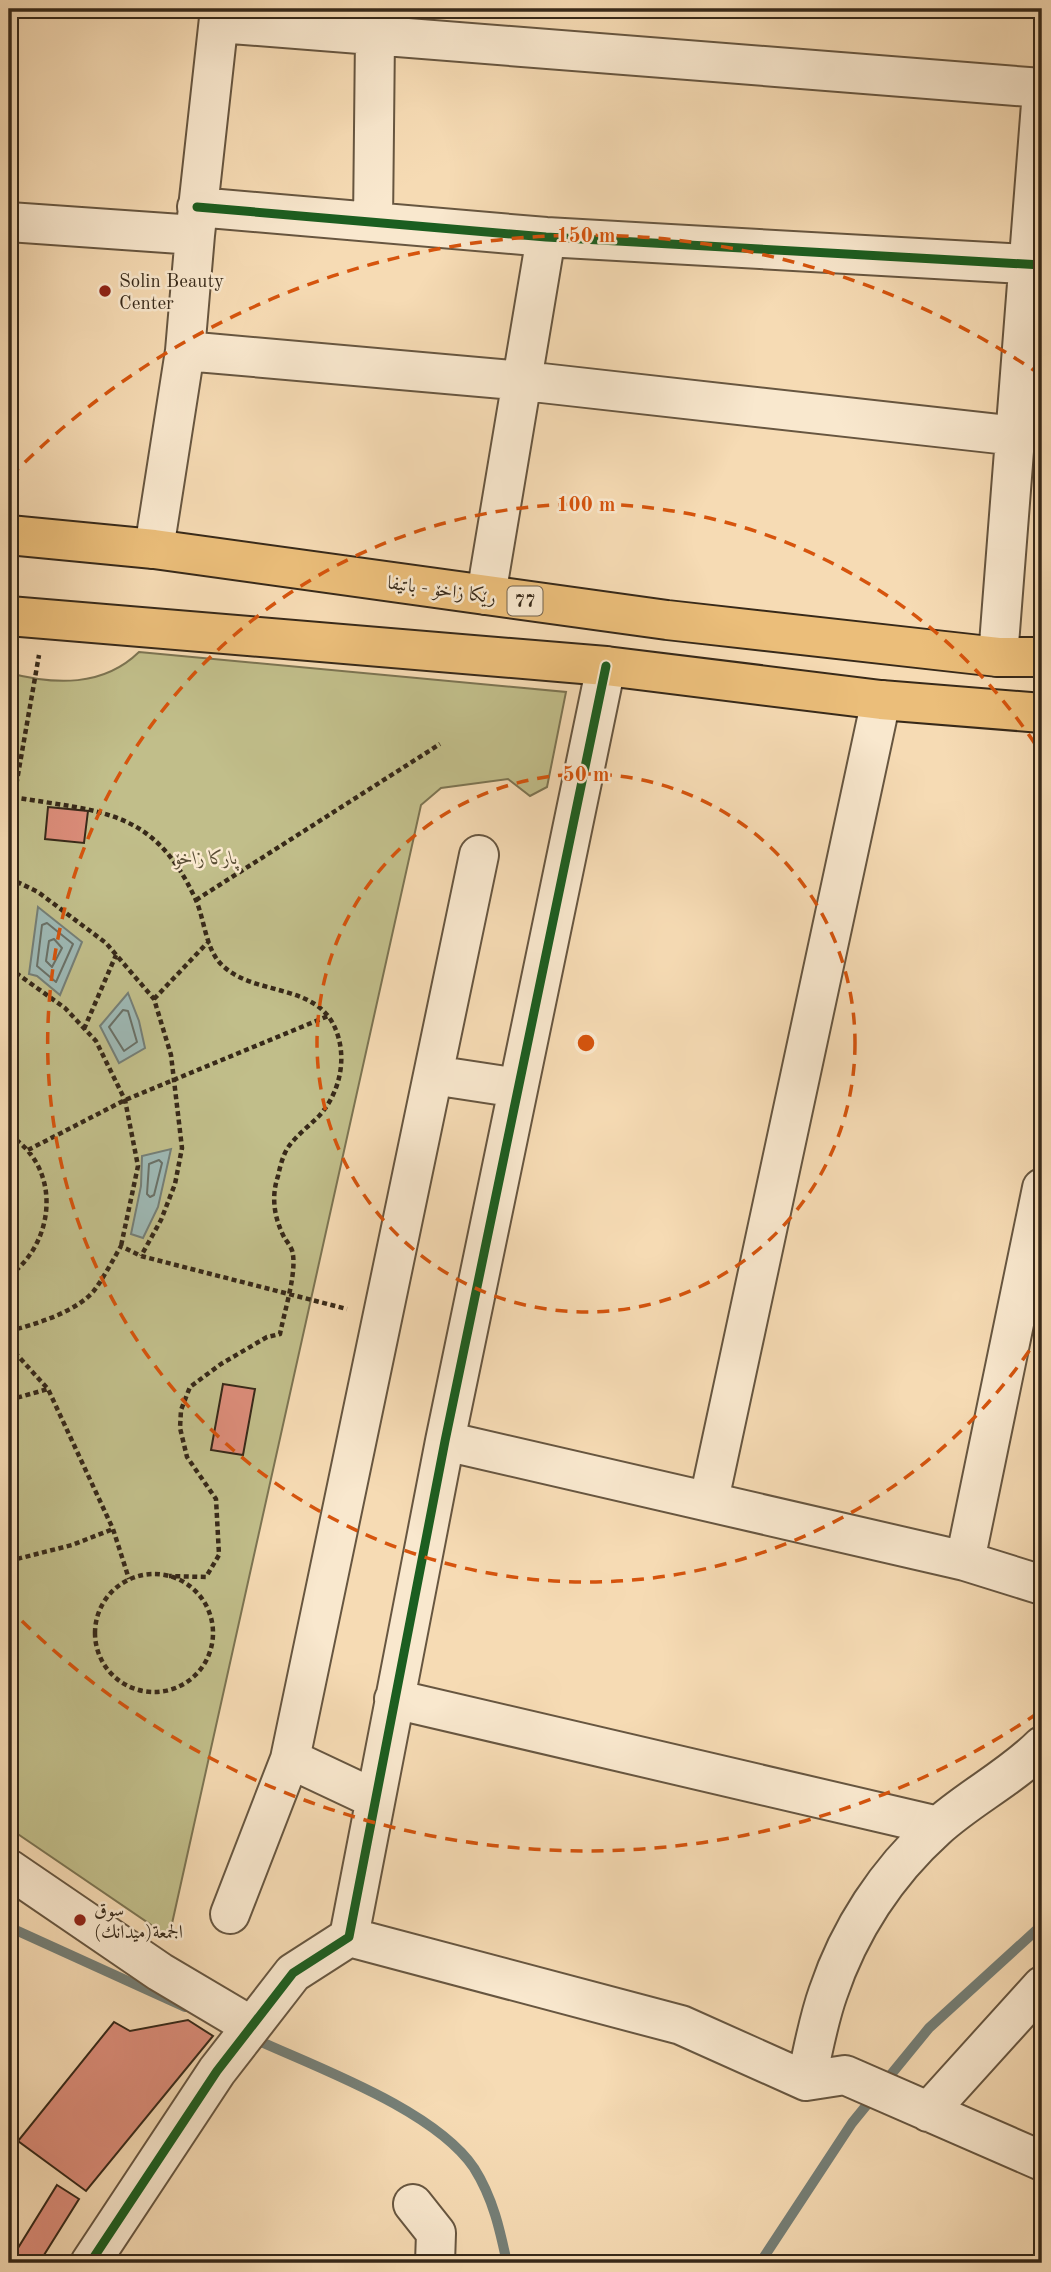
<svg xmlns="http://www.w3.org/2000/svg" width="1051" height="2272" font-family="'Old Standard TT',Amiri,serif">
<rect width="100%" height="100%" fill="#f6dbb4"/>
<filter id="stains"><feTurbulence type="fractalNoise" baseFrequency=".00286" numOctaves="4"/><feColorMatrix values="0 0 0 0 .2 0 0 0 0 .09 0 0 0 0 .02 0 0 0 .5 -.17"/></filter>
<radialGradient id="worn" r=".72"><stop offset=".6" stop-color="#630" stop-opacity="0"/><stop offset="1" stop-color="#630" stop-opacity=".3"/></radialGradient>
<path fill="#c1be8a" stroke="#7c7452" stroke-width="2" d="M139,652L566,692L547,787L530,796L508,779L441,788L421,805L169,1937L9,1828V673C55,685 103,687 139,652Z"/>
<path fill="#9eb9b5" stroke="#757f77" stroke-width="2" d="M38,907L82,942L60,995L37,976L29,974Z
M128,993L139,1021L145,1048L119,1063L100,1026Z
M171,1149L158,1207L143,1238L131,1234L141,1186L142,1156Z"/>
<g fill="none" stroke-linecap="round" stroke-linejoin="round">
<path stroke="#6a7167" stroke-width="2" d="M47,923L73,944L56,982L37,966L42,925Z
M54,939L62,948L52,967L46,961L49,941Z
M123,1010L128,1011L137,1042L124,1051L109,1027Z
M159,1160L162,1163L154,1195L150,1197L147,1194L149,1164Z"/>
<path stroke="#757f77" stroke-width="10" d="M9,1927L185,2007
M250,2037C315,2067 434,2109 474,2168C493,2198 500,2230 507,2263
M884,2083L929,2028L1042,1925
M760,2263L852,2123L874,2096"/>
</g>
<path fill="#dc8d7a" stroke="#372919" stroke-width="2" d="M1042,535V575H1036Z
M48,807L88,811L84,843L45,839Z
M223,1384L255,1389L243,1455L211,1450Z
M188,2020L213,2036L86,2191L18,2141L114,2022L130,2031Z
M57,2185L79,2199L39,2263H9V2253L13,2256Z
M194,2256L205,2263H190Z"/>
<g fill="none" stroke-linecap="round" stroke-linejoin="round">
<defs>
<path id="minor" d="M219,23L1042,88
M197,207L546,237L1042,265
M9,222L195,235
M373,222L375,36
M185,351L524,381L1017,436
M154,549L185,351L195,235L220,9
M486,595L546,237
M998,657L1042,91
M433,1075L518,1088
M445,1441L965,1561L1042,1585
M709,1500L881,700
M965,1561L1042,1188
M394,1699L938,1826
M290,1759L375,1799
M9,1869L160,1972L251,2026
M230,1914L290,1759L479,855
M349,1937L681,2025L806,2081L845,2075L1042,2161
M806,2081C813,2052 818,2021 828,1993C849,1930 887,1872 936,1828C969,1798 1010,1778 1042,1746
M928,2112L1042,1986
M413,2204L436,2233L435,2263
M90,2263L217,2071L293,1973L349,1937L445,1441L606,666"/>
<path id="highway" d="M9,535L154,549L667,620L998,657H1042
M9,616L606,666L881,700L1042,713"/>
</defs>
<use href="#minor" stroke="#675640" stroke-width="42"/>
<use href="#highway" stroke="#372919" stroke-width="42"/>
<path stroke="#372919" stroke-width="4.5" stroke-dasharray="5 3.5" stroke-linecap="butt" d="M13,797C100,812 153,808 195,898C205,919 205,950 223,966C256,997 320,982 337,1033C347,1061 339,1094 319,1116C309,1126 297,1135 289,1146C283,1154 280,1167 278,1176C271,1197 274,1217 284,1237C287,1242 293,1249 293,1255C296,1276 284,1313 280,1334L267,1337L221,1364L190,1387L181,1410L180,1428L187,1457L216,1499L219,1555L206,1577L169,1576
M9,826L39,655
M9,878L38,892L106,943L154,999L171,1055L182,1148L175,1184L161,1220L141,1256
M196,900L440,744
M9,968L65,1008L96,1041L125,1100L138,1166L121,1246
M154,999L209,941
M84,1029L116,955
M9,1135C62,1167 56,1242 9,1276
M28,1150L125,1100L328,1016
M9,1308L14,1330
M9,1331C34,1325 80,1311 96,1288C105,1275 113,1260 121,1246L141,1256L347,1309
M9,1346L48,1389L113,1529L129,1579
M9,1400L48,1389
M9,1561L72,1545L113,1529
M95 1633a59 59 0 1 1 118 0a59 59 0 1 1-118 0Z"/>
<use href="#minor" stroke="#f9e8ce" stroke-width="38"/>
<use href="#highway" stroke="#ebbe7a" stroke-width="38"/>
<defs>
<path id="cycleway" d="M197,207L546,237L1042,265
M90,2263L217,2071L293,1973L349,1937L445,1441L606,666"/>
</defs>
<use href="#cycleway" stroke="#f9e8ce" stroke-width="13"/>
<use href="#cycleway" stroke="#1b5e20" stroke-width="9"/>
</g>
<g fill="none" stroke="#d6540d" stroke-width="3.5" stroke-dasharray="12 9">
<circle cx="586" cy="1043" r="269"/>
<path d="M1041 1333A539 539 0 1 1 1041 753"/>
<path d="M1038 1713A808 808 0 0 1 10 1609M10 477A808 808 0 0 1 1038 373"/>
</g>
<g fill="#8f2418" stroke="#f9e8ce" stroke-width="2.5">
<circle cx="105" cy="291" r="7"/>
<circle cx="80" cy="1920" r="7"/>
</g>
<g text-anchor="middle" stroke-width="5" stroke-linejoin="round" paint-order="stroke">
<rect fill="#f9e8ce" stroke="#71624f" stroke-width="2" x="507.5" y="586.5" width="35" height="29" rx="5"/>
<g font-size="18" font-weight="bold" fill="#372919">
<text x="525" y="607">77</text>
</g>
<g font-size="19" fill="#372919" stroke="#f9e8ce" text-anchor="start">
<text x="119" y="287">Solin Beauty<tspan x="119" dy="22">Center</tspan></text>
<text x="94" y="1916">سوق<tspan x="94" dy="22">الجمعة(ميدانك)</tspan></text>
</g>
<g font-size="19" fill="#372919" stroke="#f9e8ce">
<text transform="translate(442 589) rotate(8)" y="7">رێکا زاخۆ - باتیفا</text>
</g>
<g font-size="19" font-style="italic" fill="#5a4e35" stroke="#f9e8ce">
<text x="206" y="864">پارکا زاخۆ</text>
</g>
</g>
<circle cx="586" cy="1043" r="10" fill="#d6540d" stroke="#f9e8ce" stroke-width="3.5"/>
<g font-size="21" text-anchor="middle" font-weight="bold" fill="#d6540d" stroke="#f9e8ce" stroke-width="5" stroke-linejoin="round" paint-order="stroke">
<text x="586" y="242">150 m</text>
<text x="586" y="511">100 m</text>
<text x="586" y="781">50 m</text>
</g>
<rect width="1051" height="2272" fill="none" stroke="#f6dbb4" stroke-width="35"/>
<rect x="10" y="10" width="1030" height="2251" fill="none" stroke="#372919" stroke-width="3.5"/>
<rect x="18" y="18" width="1016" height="2237" fill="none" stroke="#372919" stroke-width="2"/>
<rect width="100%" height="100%" filter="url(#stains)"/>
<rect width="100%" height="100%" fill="url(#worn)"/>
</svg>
